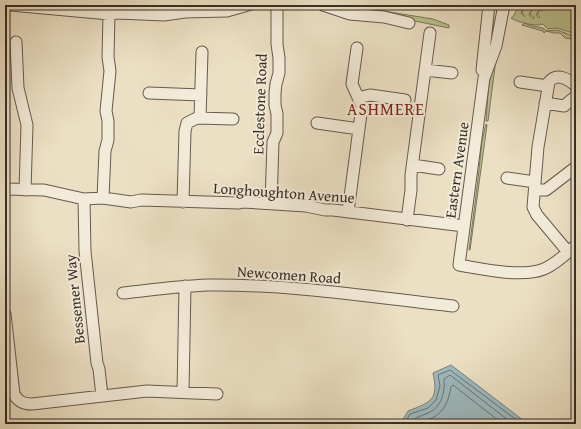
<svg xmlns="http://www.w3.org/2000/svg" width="581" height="429" font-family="'Gentium Book Plus',serif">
<rect width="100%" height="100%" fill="#ece0c4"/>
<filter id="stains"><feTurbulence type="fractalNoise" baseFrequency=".005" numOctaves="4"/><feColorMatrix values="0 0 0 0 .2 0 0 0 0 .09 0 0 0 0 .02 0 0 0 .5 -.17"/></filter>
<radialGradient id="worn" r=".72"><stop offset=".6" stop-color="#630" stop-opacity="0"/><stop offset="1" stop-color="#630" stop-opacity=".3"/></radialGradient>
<path fill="#bdc191" stroke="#7a785b" d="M113,5H175L170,6L167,10L163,11L157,6H146L140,10L113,8Z
M519,5H524L521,13L525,17L522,13L525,5H533L529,15L534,19V17L530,14L534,6L536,5H549L540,8L536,15L539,18L540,17L537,14C546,2 563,5 576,5V34L557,28L548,29L543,24C535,27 517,22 511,18L513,17Z
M371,9L433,19L449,25V28L371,12Z
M525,23C532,28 541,25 547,31L557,30L576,37V42L572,39L565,38L560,33H554L546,31L544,33L543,31L522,25Z
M496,59L488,121H486C488,100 487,79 496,59Z
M486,124L487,125L470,250H469L478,179L482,141Z"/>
<path fill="#9dbabf" stroke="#758281" d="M451,365L528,424H400L408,411C431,402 439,400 433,373Z"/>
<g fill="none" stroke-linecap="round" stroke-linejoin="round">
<path stroke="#6a7472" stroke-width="1" d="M404,424L410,414L428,408L436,400L440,386L438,375L450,370L522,424
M410,424C415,416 420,417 428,413C442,407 445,392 444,379L450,375L513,424
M417,424C422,421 427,420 432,418C445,412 449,399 451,387L453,385L503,424"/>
<defs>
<path id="street" d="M11,5L109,14L118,13L164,15L185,12L227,11L248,5
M323,5L350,14L384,17L409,23
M504,5L496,46L484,78L459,265C483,269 522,278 544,269C556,264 566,254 576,245
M16,42L18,88L27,125L25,190
M425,70L452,73
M482,70L489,5
M520,82L548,86
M149,93L201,95
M358,98L370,95L405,100
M545,103L564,106L576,96
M200,118L202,52
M317,123L359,129
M413,165L439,169
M507,178L535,182
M5,189L44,190L84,199L103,198L131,202L141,200L239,203L243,202L306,206L325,210H333L464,226
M535,190H546L576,167
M103,198L105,151L108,140V121L106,111L110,71L108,57L109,14
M84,199L85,251L97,363L99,369L102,396
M183,202L185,131L187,123L197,118L233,119
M271,204L273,142L277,133V114L275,105V93L276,84L279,73V58L277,44V5
M348,212L362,106L352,84L357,48
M407,220L411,190V175L430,33
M568,252L537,215L533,207L538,147L549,82C557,72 568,79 576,86
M123,293C151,290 179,286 208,285C290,284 372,297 453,306
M5,314L14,394C18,402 24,404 32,404L147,391L217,394
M183,392L185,286"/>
</defs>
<use href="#street" stroke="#655a4d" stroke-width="13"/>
<use href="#street" stroke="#f3ebd9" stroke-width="11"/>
</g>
<g text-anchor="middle" stroke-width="4" stroke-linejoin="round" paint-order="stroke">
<g font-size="15" fill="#382e25" stroke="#f3ebd9">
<text transform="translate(260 104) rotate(-88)" y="5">Ecclestone Road</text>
<text transform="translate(457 170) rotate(-82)" y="5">Eastern Avenue</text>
<text transform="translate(284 193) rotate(4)" y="5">Longhoughton Avenue</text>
<text transform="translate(289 275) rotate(4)" y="5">Newcomen Road</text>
<text transform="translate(75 299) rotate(-96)" y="5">Bessemer Way</text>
</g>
<g font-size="17" letter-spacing="1" fill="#7a1f14" stroke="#f3ebd9">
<text x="386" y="115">ASHMERE</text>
</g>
</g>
<rect width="581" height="429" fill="none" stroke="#ece0c4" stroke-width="20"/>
<rect x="6" y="6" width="569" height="417" fill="none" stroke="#382e25" stroke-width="2"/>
<rect x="10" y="10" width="561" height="409" fill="none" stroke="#382e25"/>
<rect width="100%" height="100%" filter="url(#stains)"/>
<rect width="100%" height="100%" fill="url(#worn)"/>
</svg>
